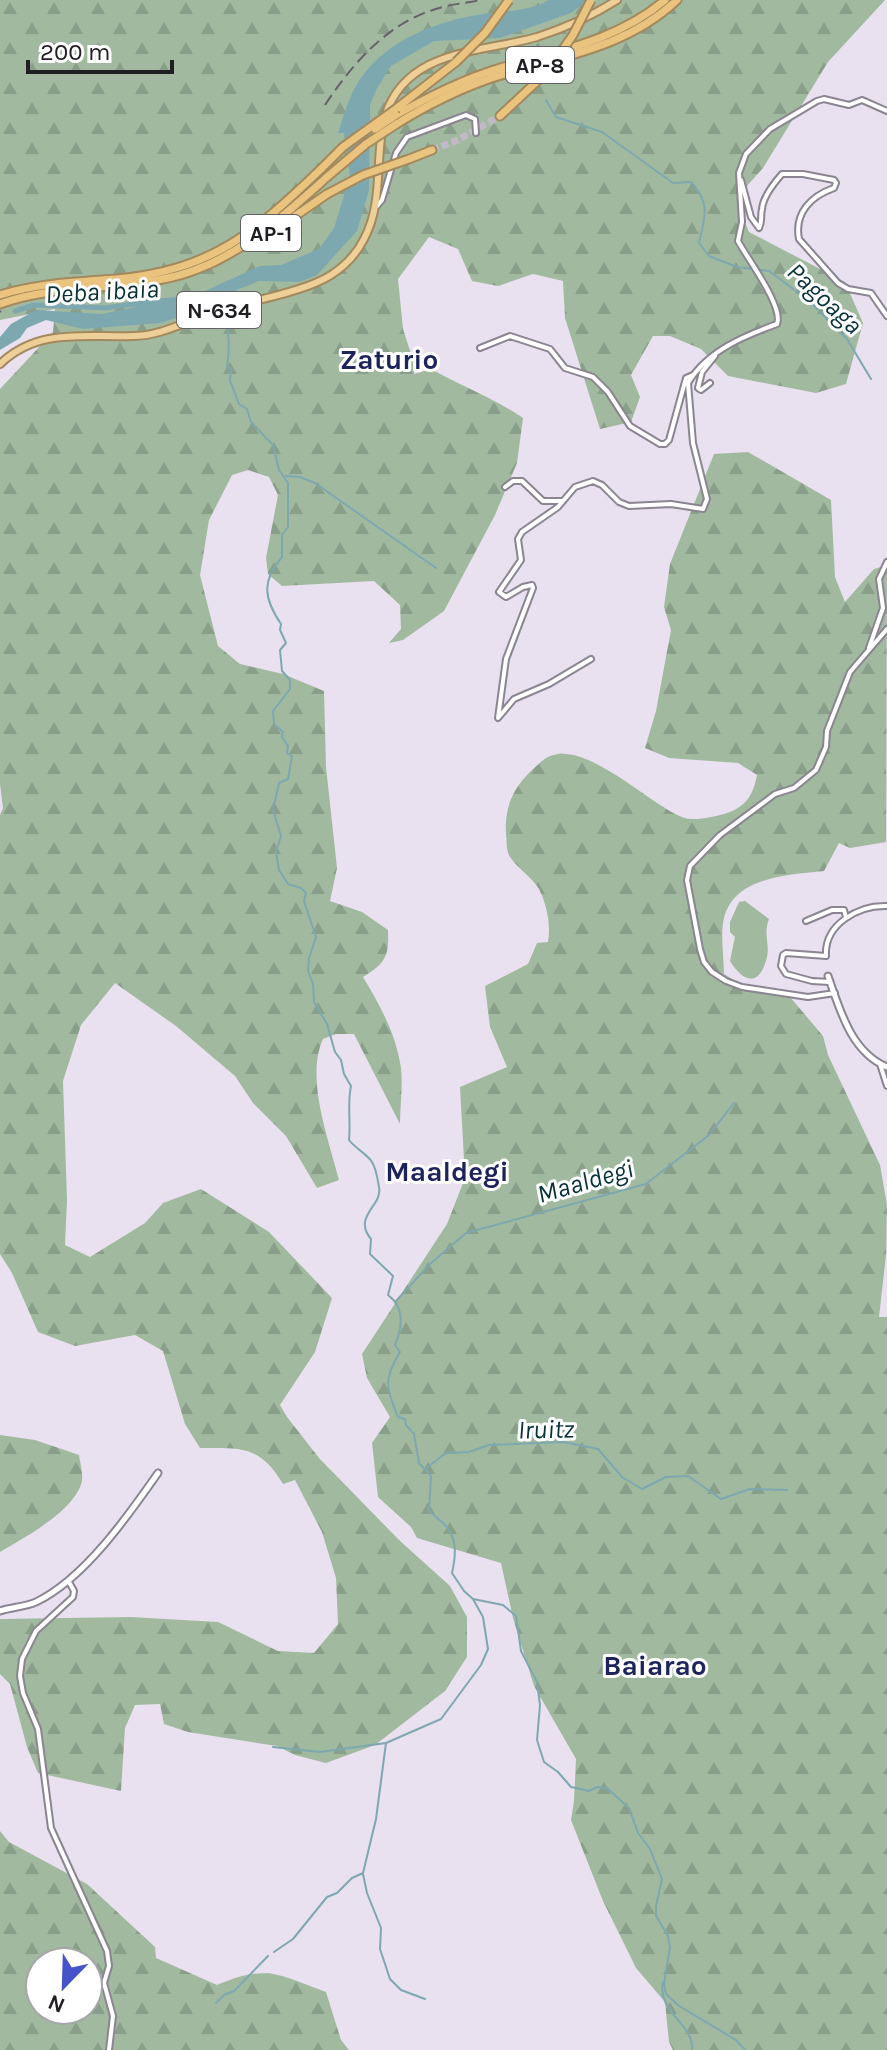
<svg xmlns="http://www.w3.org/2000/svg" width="887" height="2050" font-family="Karla,sans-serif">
<defs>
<pattern id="forest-firs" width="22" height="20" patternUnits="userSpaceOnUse" patternTransform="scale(2)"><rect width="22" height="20" fill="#a1ba9f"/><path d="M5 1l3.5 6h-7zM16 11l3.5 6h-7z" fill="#8a9f89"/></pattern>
</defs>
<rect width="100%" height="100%" fill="#e9e0f0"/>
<path fill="url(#forest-firs)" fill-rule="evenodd" d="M0,0H885L828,62L763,168L746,187L737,203L749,232L845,282L863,323L846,384L816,393L728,376L701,349L670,336H653L631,375L640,397L631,422L600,429L565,318L563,281L533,274L498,286L472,281L458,249L429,237L398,279L403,329L415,366L414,374L431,369C461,386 494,398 523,418L517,463L495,515L444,611L403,640L389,643L401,629L400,605L374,581L282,586L268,574L266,558L278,495L269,477L248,470L232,475L209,520L200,575L218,646L240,664L283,674L324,691L326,767L337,868L330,901L362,912L388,930C389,956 386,963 363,977C380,1005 396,1034 401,1068C403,1086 400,1106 400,1124L354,1034H336L323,1039C305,1078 329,1140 339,1180L317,1188L286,1136L253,1103L235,1076L176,1026L115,983L81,1025L63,1081L67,1200L65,1245L90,1257L145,1223L163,1203L201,1189L269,1232L332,1298L315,1352L280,1405L287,1417L319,1458L399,1540L450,1586L467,1617V1657L445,1691L375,1745L326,1763L295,1755L277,1746L188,1732L164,1724L160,1704L135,1705L125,1728L121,1791L38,1773L27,1747L10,1684L0,1674V1619L131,1617L218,1622L278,1651L314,1653L338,1624L336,1578L322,1532L295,1480L283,1484C260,1445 241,1448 200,1448L185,1424L163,1351L135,1335L75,1346L38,1332L12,1273L0,1254V815L3,808L0,784V389L53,332L55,309L0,320Z
M748,452L831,500L835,577L845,602L874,569L887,565L886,842L850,848L839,843L824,871C789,875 735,876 724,918C720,934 724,957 724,974L737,982L790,997L823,1036L828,1055L880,1165L887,1205L886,1255L879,1317H887V2050H673L669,2042L665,2002L636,1968L603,1901L571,1820L574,1801L576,1759L534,1686L513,1618L501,1563L417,1538L411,1527L378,1497L372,1443L390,1417L367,1378L362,1354L447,1224L465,1178L460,1087L507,1067L490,1027L485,986L528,964L537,943L548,942C551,925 547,905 539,889C532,877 518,869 510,857C506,851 507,842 506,834C504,801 517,782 542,761C577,731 648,804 682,817C694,822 712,817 724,814C745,808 753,796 757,775L738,763L669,758L645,748L656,711L671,630L664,607L670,564L714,454Z
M0,1435L35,1440L79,1455C80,1462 83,1473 82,1481C75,1511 25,1537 0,1552Z
M0,1831L9,1842L87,1884L155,1947L156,1958L217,1985C268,1964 277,1974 326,1992L341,2040L349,2050H0ZM40,1962H88V2010H40Z"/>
<path fill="#a1ba9f" d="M745,901L769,919C763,935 770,944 767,957C760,986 744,984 730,961L735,937L730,932V922L739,902Z"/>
<path fill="#7ea8b0" d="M549,0H588L571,13L500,38L434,41L391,66L376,90L370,105L369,190L357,231L317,275L300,282L259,281L239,289L218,304L161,323L83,329L46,320L27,328L20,338L0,350V337L11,324L36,310L102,314L135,307L147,299L194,296L260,266L281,265L319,249L334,228L350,176L344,133H338C342,121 345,109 350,98C372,45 432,21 484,14C508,11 528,11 549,0Z"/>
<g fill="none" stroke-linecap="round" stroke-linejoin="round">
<path stroke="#7ea8b0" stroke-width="2" d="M546,100L556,117L602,132L673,183L691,182C711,204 705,216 699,243L709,256L737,267L769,271L808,300L847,339L871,379
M225,314C229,336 230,345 227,367L231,369L230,381L239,404L247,409L251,422L273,445L279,470L288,483V527L282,535V557C261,581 264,599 281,624L280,630L286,643L280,650L282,671L290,680V689L273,711L274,724L283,732L282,737L288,746L287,753L292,756L288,779L279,783L273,810L281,836L276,852L279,870L288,884L301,888L306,893L304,901L316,937L309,958L308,971L313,984L314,1002L327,1024L335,1052L341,1060L344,1074L351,1086C347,1105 351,1121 349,1140C355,1148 368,1155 372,1162C376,1168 378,1181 379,1187C383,1206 352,1216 371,1239L370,1254L393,1276L388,1295C404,1307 403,1326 395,1345L400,1352C384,1378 385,1386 398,1417L405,1419L406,1425L414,1434L419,1463L431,1476L429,1510C433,1516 438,1518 443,1523C458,1537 456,1555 452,1573L464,1591L473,1599L483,1617L488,1649L481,1665L441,1719L386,1743L376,1819L363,1873L352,1878L337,1893L327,1897L293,1939L274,1952
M286,476L300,477L315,483L436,568
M396,1301L430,1264L466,1233L646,1184L709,1135L734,1103
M425,1469L446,1453L469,1452L489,1445L563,1442L598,1449L622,1477L642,1489L666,1477L688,1476L721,1499L750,1489L787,1490
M473,1599L503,1605L516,1616L521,1651L537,1682L540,1705L537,1740L544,1762L558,1772L571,1787L589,1791L597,1787L607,1788L629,1808L638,1833L650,1849L662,1879L656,1906V1916L668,1936L670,1947L664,1984L666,1994L679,2006L736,2040L745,2050
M273,1747L320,1752L386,1743
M363,1874L367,1893L381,1928L380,1949L390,1979L401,1990L425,1999
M663,1982C656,2011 695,2025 692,2050
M216,2003L224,1995L234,1991L268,1956"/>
<path stroke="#7ea8b0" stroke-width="5" d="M15,311L34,305L105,308L141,303"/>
<path stroke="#c1b9c7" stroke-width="7" stroke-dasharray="7 3.5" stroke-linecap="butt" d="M432,150L458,140L500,116"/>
<defs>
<path id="minor" d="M741,180L751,217L759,228C763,220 760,217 762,209C763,197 774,183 782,174H803L834,180L836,183L834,188C811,196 794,213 799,239L838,283L848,289L871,293L887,316
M377,206L382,200L396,153L407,137L466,115L475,119L476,133
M480,348L510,336L550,349L565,368L593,377L608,392L630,426L660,444H665L669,440L686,378L693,375
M710,383L701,390L698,388L702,372L715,356
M505,487L513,481H522L543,501H563
M869,648L883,608L879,579L887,562
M591,659L549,684L514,699L498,718L506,659L533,588L532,585L523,587L506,597L499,592L521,560L518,539L522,532L558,507L575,487L593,481L602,485L619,502L629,506L671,504L703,509L707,499L693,443L688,383C707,351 744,336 777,324C784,307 747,258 738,241L742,222L739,173L746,154L770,129L817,101L824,99L849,105L862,100L887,111
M806,921L832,910H844L846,917
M830,982L812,981L786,974L781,966L783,955L786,953L826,956C824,924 859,905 887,906
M835,993L808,997L742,987L726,981L712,972L704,962L700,949L687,880L690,866L720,835L775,794L794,788L816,770L826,747L827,731L850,672L887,629
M880,1064L887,1086
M69,1582L74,1591L73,1597L36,1631L22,1659L20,1676L23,1693L38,1729L51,1828L107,1951L109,1966L104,1983L113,2016L109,2050"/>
<path id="tertiary" d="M828,976C840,1010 851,1052 887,1067
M0,1611C11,1607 25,1607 36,1602C84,1579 128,1516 158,1473"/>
<path id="trunk" d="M385,116C407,48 481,53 537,37C565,28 592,16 617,0
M0,364C39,327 85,338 133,336C161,336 189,320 215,312C248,301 305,292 331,275C345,266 357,253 364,239C382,206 376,167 382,131"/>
<path id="motorway" d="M397,108L456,62
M396,115C428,97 461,80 497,69C556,51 617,41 665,0
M500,116L547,72
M398,123C426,106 455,91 486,80C553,57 623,51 677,0
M409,159L432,150
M259,241L327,194
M0,295C38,283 76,282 116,279C213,270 254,233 322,168
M0,304C53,285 109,290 163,279C229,267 279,220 327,177"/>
</defs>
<use href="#minor" stroke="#8b8491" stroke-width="8"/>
<use href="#tertiary" stroke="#8b8491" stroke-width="9"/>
<use href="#trunk" stroke="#a3895e" stroke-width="10"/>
<use href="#motorway" stroke="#a3895e" stroke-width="11"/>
<use href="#minor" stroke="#fff" stroke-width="4"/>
<use href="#tertiary" stroke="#fff" stroke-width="5"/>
<use href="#trunk" stroke="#eecf98" stroke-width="6"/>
<use href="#motorway" stroke="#eac37e" stroke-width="7"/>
<path stroke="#66616a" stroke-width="2" stroke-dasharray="12 6" stroke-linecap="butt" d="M325,105C350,67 383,28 427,12C445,5 464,3 483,0
M0,312L1,311"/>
<defs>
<path id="motorway-bridge" d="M456,62L485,33L509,0
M547,72L573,35L591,0
M375,129L396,115
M322,168L343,147L397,108
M327,177L366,144L398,123
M327,194L363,175L409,159"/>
</defs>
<use href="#motorway-bridge" stroke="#a3895e" stroke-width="11" stroke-linecap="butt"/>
<use href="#motorway-bridge" stroke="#eac37e" stroke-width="7"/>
</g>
<g text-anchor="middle" stroke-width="6" stroke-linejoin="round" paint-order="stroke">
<g fill="#fff" stroke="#636165" stroke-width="2">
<rect x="506" y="47" width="68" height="36" rx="6"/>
<rect x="241" y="215" width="60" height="36" rx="6"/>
<rect x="177" y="292" width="84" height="36" rx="6"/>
</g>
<g font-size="22" font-weight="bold" fill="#201d23">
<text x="540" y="73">AP-8</text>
<text x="271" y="241">AP-1</text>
<text x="219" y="318">N-634</text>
</g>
<g font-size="26" font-style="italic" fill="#08333a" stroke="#fff">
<text transform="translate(102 291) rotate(-3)" y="9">Deba ibaia</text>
<text transform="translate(825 298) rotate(43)" y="9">Pagoaga</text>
<text transform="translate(585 1181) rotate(-16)" y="9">Maaldegi</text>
<text transform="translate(546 1429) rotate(-1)" y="9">Iruitz</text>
</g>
<g font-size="28" font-weight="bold" fill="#1d245c" stroke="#fff">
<text x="389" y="369">Zaturio</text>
<text x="447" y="1181">Maaldegi</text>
<text x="655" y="1675">Baiarao</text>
</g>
</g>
<g transform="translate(64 1986) rotate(203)"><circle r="38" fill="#ffffff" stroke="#a6a5a7" stroke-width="2"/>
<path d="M0-6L14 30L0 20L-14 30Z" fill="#4753c8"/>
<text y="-12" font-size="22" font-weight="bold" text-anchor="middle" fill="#201d23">N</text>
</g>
<path d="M28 60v12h144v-12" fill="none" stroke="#201d23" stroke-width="4"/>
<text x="40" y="60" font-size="24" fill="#201d23" stroke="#ffffff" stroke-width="6" paint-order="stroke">200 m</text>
</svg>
